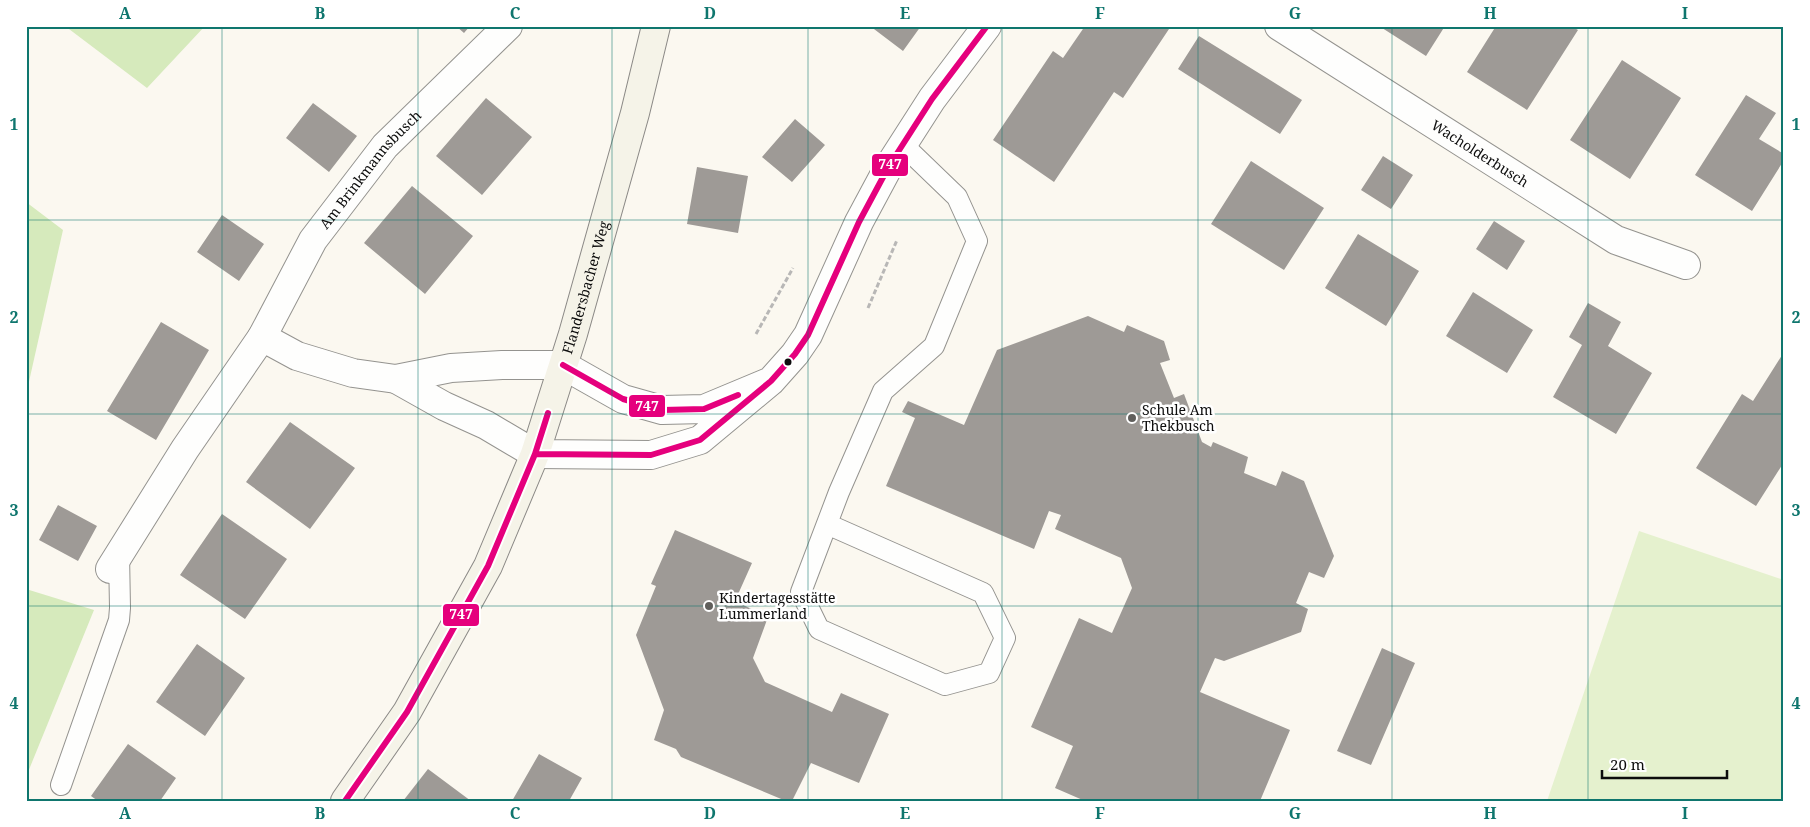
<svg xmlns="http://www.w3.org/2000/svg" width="1810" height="827" font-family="'Noto Serif',serif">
<rect width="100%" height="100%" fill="#fbf8f0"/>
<path fill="#e5f1ce" d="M1639,531L1784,580V801H1547Z"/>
<path fill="#d6eabc" d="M65,26H205L147,88Z
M26,202L63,230L26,395Z
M26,589L94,610L26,777Z"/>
<path fill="#9e9a96" d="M456,26H470L464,33Z
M870,26H921L903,51Z
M1085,26H1171L1123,98L1114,92L1054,182L993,140L1053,51L1063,58Z
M1379,26H1445L1426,56Z
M1496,26H1571L1578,30L1527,110L1467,72Z
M1199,36L1302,100L1280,134L1178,69Z
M1622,60L1681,98L1630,179L1570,140Z
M1746,95L1776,113L1759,139L1784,154V160L1752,211L1695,175Z
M486,98L532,137L482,195L436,156Z
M313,103L357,136L329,172L286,138Z
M795,119L825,145L792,182L762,157Z
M1383,156L1413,175L1391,209L1361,190Z
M1251,161L1324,208L1284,270L1211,224Z
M697,167L748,176L738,233L687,224Z
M412,186L473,236L425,294L364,243Z
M222,215L264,244L239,281L197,252Z
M1494,221L1525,241L1507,270L1476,249Z
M1358,234L1419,271L1386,326L1325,288Z
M1473,292L1533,330L1507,373L1446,336Z
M1588,303L1621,322L1608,346L1652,373L1616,434L1553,397L1582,345L1569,337Z
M1088,316L1124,332L1127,325L1164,341L1170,360L1160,363L1174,398L1184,394L1202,442L1211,447L1213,442L1248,457L1244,473L1276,486L1282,471L1304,481L1334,556L1324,578L1309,572L1296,603L1308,609L1301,632L1224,661L1215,658L1200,692L1290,730L1260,801H1108L1104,799L1103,801H1085L1055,788L1073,746L1031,727L1079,618L1112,633L1132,588L1121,558L1055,529L1061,515L1049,511L1034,549L886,486L915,418L902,412L908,401L964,425L997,350Z
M161,322L209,350L156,440L107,411Z
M1784,352V462L1756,506L1696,468L1742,394L1753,401Z
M290,422L355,468L310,529L246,482Z
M58,505L97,526L78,561L39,540Z
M222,514L287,559L245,619L180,575Z
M675,530L752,563L735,601L768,617L753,658L765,682L832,712L841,693L889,714L859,783L811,763L792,801H786L681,757L676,749L654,740L664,710L636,635L656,586L651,584Z
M197,644L245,678L205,736L156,702Z
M1382,648L1415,663L1371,765L1337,751Z
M128,744L176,778L160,801H98L91,796Z
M539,754L582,778L569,801H512Z
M428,769L471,801H403Z"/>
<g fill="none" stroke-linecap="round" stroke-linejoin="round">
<defs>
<path id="service" d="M827,524L983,593L1005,638L989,673L945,685L819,629L801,592L839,492L883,391L934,346L977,241L957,197L903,145
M61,785L119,620L120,608L119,554"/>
<g id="minor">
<path id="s1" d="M1279,26L1616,240L1686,265"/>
<path d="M262,337L297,356L353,373L396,379"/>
<path d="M771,381L704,409L662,410L623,399L563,365H502L451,368L396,379L444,406L486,425L535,454L651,455L700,440L771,381L795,354L808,335L859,222L889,166L932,99L987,26"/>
<path id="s2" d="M110,569L185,449L262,337L313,240L385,146L508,26"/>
</g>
<g id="secondary">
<path id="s3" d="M345,801L407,712L488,566L535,454L573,334L635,113L656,26"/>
</g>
</defs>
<use href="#service" stroke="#94938f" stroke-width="22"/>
<use href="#minor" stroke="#94938f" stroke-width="30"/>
<use href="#secondary" stroke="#8b8986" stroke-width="30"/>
<path stroke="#b8b7b6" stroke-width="3" stroke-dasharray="5 2.5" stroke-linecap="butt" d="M868,308L897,240
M756,334L793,268"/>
<use href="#service" stroke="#fefefd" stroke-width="20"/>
<use href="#minor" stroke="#fefefd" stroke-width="28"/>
<use href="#secondary" stroke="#f5f3e8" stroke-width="28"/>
<defs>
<path id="bus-1" d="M563,365L623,399L662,410L704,409L738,395
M535,454L651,455L700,440L771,381L795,354L808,335L859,222L889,166L932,99L987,26
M345,801L407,712L488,566L535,454L548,413"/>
</defs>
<use href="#bus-1" stroke="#fff" stroke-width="10"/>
<use href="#bus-1" stroke="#e5007d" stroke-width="6"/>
</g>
<path fill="none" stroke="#0f766e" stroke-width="1" stroke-opacity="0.55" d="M222,26V801M418,26V801M612,26V801M808,26V801M1002,26V801M1198,26V801M1392,26V801M1588,26V801M26,220H1784M26,414H1784M26,606H1784"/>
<circle fill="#0d0d0d" stroke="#fff" stroke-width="2" cx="788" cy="362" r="4.5"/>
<g fill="#605f5c" stroke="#fff" stroke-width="2">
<circle cx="1132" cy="418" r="5"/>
<circle cx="709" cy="606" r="5"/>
</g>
<g text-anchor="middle" stroke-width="5" stroke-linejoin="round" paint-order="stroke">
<g font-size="14" fill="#0d0d0d" stroke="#fff">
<text dy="5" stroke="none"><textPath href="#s1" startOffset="238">Wacholderbusch</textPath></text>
<text dy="5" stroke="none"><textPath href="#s2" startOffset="478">Am Brinkmannsbusch</textPath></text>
<text dy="5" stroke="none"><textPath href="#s3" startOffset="571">Flandersbacher Weg</textPath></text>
</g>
<g font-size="14" fill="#0d0d0d" stroke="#fff" text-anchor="start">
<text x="1142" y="415">Schule Am<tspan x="1142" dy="16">Thekbusch</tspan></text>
<text x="719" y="603">Kindertagesstätte<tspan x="719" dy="16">Lummerland</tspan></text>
</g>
</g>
<g stroke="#fff" stroke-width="2">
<rect x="871" y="153" width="38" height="24" rx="5" fill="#e5007d"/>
<rect x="628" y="394" width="38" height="24" rx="5" fill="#e5007d"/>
<rect x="442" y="603" width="38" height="24" rx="5" fill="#e5007d"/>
</g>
<g font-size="14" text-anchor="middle" font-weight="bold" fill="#fff">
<text x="890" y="169">747</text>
<text x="647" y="411">747</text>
<text x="461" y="619">747</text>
</g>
<rect width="1810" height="827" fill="none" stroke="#ffffff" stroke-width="55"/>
<path d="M1602 770v8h125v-8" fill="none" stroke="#0d0d0d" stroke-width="2.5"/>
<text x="1610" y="770" font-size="15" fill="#0d0d0d" stroke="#ffffff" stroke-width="4" paint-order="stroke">20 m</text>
<rect x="28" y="28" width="1754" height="772" fill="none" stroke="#0f766e" stroke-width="2"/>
<g font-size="16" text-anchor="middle" font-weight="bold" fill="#0f766e">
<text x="125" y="19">A</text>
<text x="320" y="19">B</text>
<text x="515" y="19">C</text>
<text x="710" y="19">D</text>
<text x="905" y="19">E</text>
<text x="1100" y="19">F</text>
<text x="1295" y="19">G</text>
<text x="1490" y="19">H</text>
<text x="1685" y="19">I</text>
<text x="14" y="130">1</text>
<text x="1796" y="130">1</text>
<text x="14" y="323">2</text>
<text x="1796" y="323">2</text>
<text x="14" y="516">3</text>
<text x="1796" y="516">3</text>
<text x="14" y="709">4</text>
<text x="1796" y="709">4</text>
<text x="125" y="819">A</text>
<text x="320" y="819">B</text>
<text x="515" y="819">C</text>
<text x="710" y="819">D</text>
<text x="905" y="819">E</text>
<text x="1100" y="819">F</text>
<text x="1295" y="819">G</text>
<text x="1490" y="819">H</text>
<text x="1685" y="819">I</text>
</g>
</svg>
